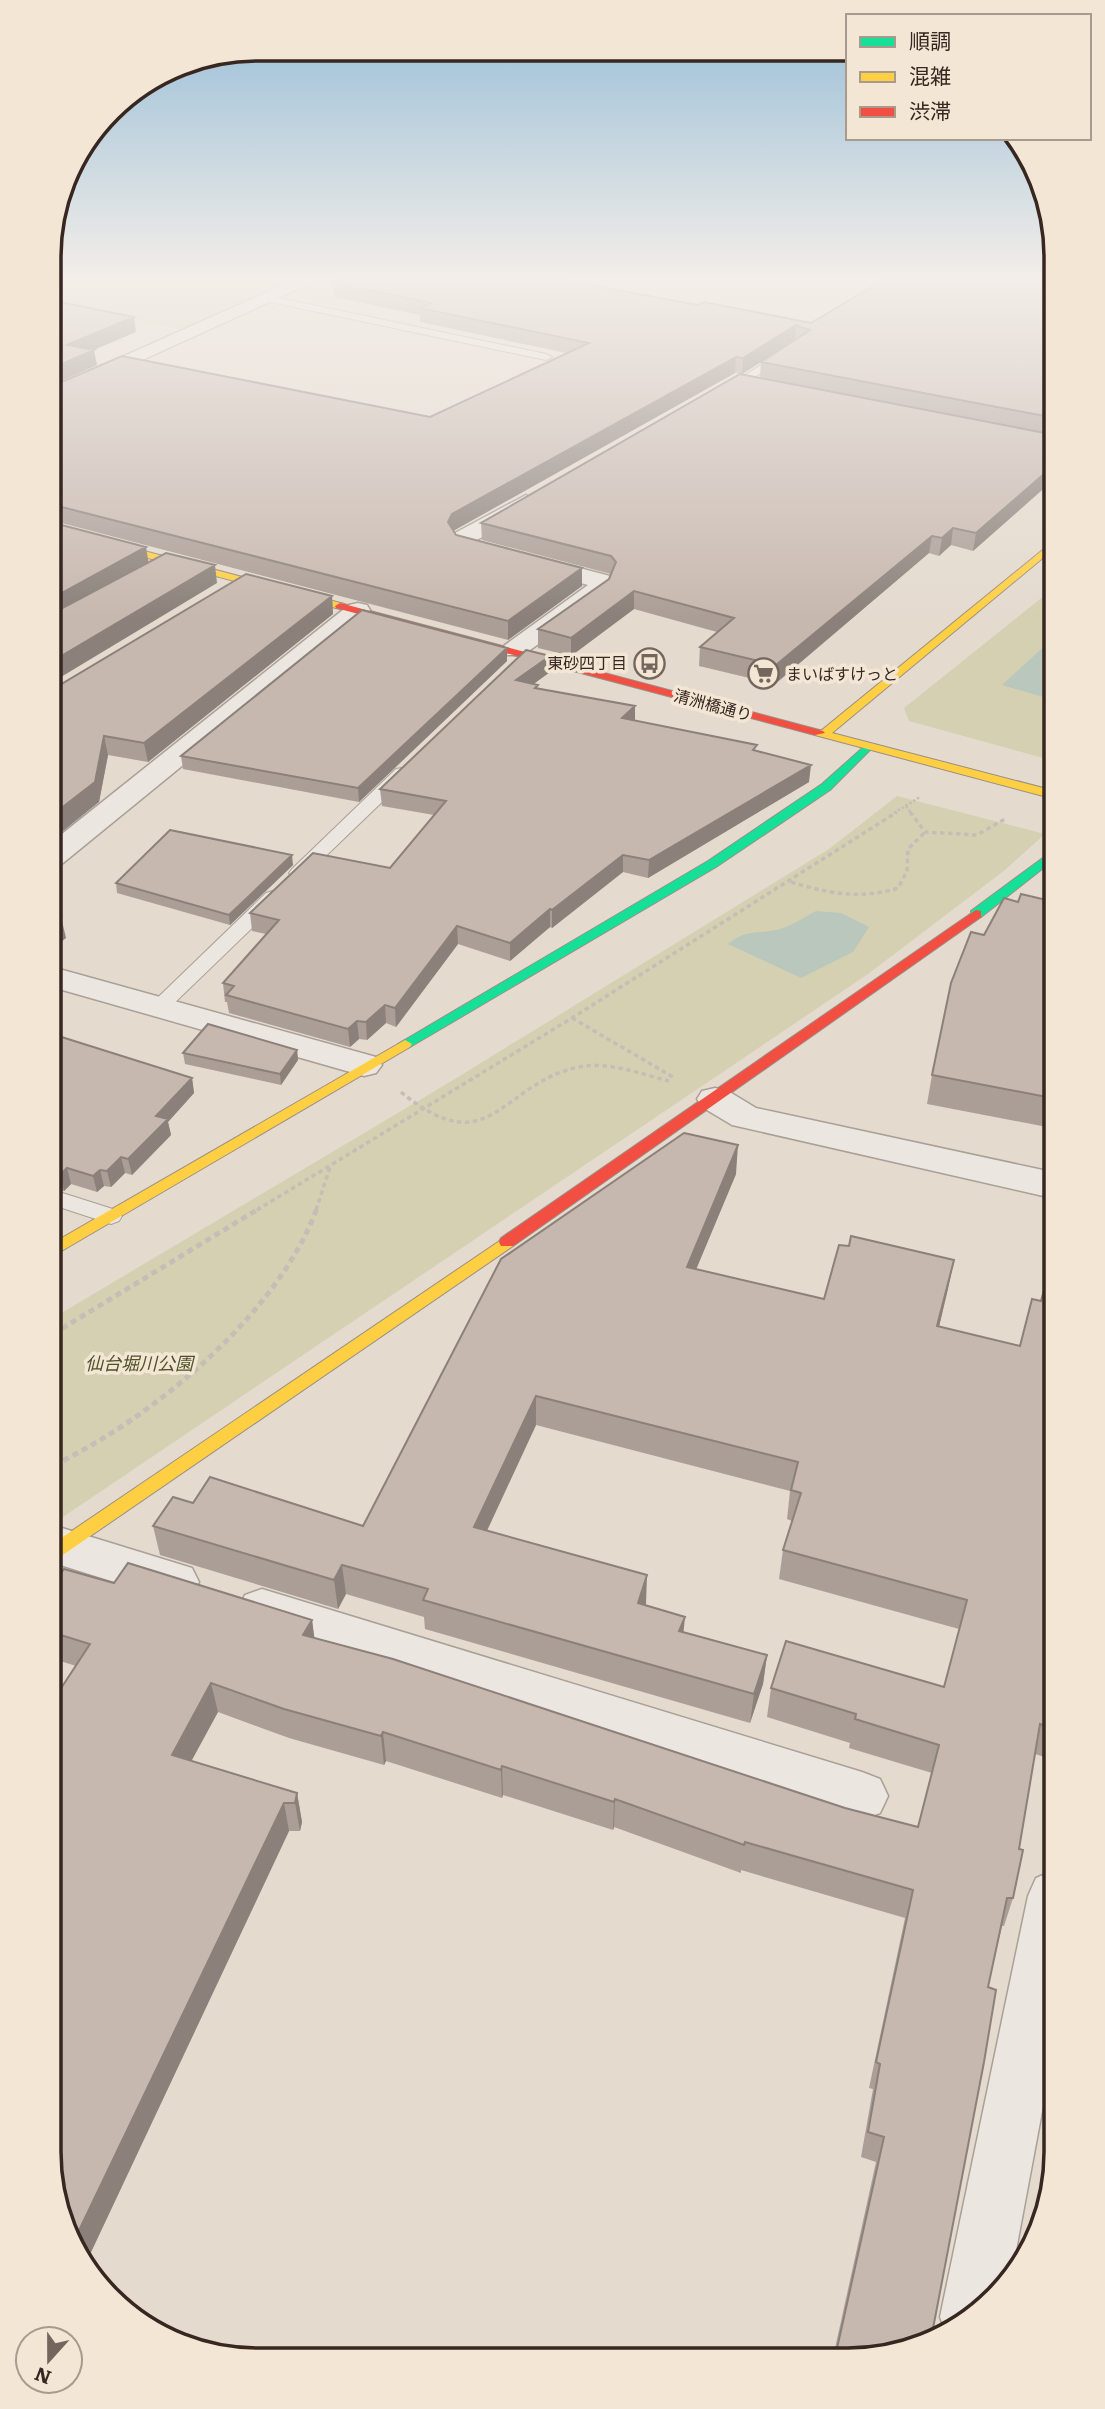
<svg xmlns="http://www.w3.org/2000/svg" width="1105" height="2409" font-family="Literata,'Noto Sans JP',serif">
<rect width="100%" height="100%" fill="#e4dace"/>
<path fill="#d5d0b2" d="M69,279H273L287,282L180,329L50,303V294L70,286L60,283Z
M1050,591L1051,760L909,721L904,708Z
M897,796L1045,834L1005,870L868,974L54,1523L53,1318L450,1082L829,849Z"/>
<path fill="#b9c7bc" d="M1050,641V699L1002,685Z
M816,911L841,913L869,927L853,952L801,978L728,944C748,928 758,935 780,929C793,925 805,917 816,911Z"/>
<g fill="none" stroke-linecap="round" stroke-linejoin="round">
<defs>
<path id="lane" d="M50,280L56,281L57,283L50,286Z
M265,295L546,354L552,357L546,360L261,300L260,298Z
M785,350L789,351V355L747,382L737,380Z
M402,768L408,769L410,773L408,777L304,877H292L289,873L292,869L396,769Z
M273,891L282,897L280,901L164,1013H150L147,1009L150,1005L266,893Z
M53,1190L119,1211L122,1216L119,1221L111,1224L53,1205Z"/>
<path id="street" d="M297,279H320L50,402V389Z
M526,495L537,502L534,507L475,541L610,576L613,581L607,595L523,655H505L501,650L505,645L588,585L457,550L451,538L455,533Z
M358,603L367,605L370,610L367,615L63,863L52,866V842L349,605Z
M52,967L376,1057L382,1065L376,1073L364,1076L52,987Z
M715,1088L728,1091L756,1108L1052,1172V1198L732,1125L702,1107L697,1099L702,1091Z
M62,1528L192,1568L199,1582L192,1596L175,1601L54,1563V1531Z
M262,1589L862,1772L880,1779L888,1796L880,1813L862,1820L245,1623L238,1609L245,1595Z
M1055,1870V2042L1011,2277C997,2300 971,2321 946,2333L940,2317L1028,1896L1036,1878Z"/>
<path id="fast" d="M867,744L871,745V749L830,790L716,867L410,1047L405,1048L398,1044L708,861L822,784Z
M1051,852V862L981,917H971V911Z"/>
<path id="slow" d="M50,526L344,604L345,606L336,608L50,532Z
M1050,544V552L832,733L1051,790V798L815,735V731L822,730Z
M405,1040L412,1044L410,1047L53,1256V1243Z
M507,1236L515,1242L513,1246L54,1561V1543Z"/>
<path id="jam" d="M340,603L823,731L825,733L815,735L336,608L335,606Z
M976,910L981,911V917L513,1246H501L499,1242L501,1238Z"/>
</defs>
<use href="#lane" stroke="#a9a097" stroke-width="2"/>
<use href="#street" stroke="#a9a097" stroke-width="3"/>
<use href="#fast" stroke="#998f87" stroke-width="2"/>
<use href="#slow" stroke="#998f87" stroke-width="2"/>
<use href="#jam" stroke="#998f87" stroke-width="2"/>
<path stroke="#c5bdb6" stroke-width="2.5" stroke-dasharray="2.5 2" stroke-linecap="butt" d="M906,806L911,813
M894,813L920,797"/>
<path stroke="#c5bdb6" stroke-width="3.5" stroke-dasharray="4.5 3.5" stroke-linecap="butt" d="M910,812L925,832L977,835L1005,819
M791,882C827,893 861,900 898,888L907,871L908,849L925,832
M572,1018L673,1077
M401,1092C491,1166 500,1083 579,1067C608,1061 641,1074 669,1081
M257,1210L572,1018L897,812
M316,1210L330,1167"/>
<path stroke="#c5bdb6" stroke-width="5" stroke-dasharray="6 4.5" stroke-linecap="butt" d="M53,1334L260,1208
M54,1465C153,1418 279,1313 317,1208"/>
<use href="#lane" fill="#ece6e0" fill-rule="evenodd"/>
<use href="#street" fill="#ece6e0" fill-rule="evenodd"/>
<use href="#fast" fill="#16e098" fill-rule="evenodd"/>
<use href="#slow" fill="#ffcf43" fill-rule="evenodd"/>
<use href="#jam" fill="#f24e42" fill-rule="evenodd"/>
</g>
<path fill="#ab9e96" d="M332,279H557L698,305L811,323L1049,279L1050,491L1042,490L973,551L951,545L939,556L929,553L775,684L699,666L700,647L717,632L634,609L571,656L538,648V629L609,579L611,574L482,540L481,523L1010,426L760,377L761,362L742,374L735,373L453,531L456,535L582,568V586L508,640L50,520V387L430,417L566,353L420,322V315L334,297L333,283L338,281Z
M332,596L333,614L148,762L108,755L99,802L58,686Z
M507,648V661L359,802L183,769L181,756Z
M550,656V672L533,684L538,688L635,706V721L757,751L809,782L648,878L623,872L552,928L550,927L510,961L458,944L396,1027L386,1023L367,1040L359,1039L350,1047L229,1013L227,1002H225L223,983L266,934L252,931L250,913L390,868L434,815L382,806L380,789Z
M293,865L230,925L117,893L116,883Z
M1051,901L1052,1128L927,1104L932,1075L984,935L1018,902Z
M52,1034L192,1078L194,1093L168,1122L171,1135L132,1175L125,1173L111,1187L104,1186L97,1192L71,1184L64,1191L53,1188Z
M297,1050L298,1060L281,1085L185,1064L183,1053Z
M736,1174L696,1269L824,1299L954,1260L939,1327L1020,1346L1041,1301L1052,1262L1054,1760L1035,1754L1019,1849L1013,1898L1004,1926H1002L902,2353H834L876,2162L861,2157L873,2089L869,2088L905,1918L741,1870V1873L614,1827L613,1830L503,1795L502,1798L386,1761L384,1765L289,1738L218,1712L191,1761L297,1793L302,1822L300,1831H289L84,2267L76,1666L54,1659V1583H114L312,1620L314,1638L845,1808L918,1827L932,1773L849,1748L850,1743L767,1717L771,1688L944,1687L959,1629L779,1579L783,1550L792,1521L787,1519L790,1491L536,1425L487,1531L645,1605L683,1632L767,1655L763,1684L750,1723L425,1629L424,1617L346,1594L338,1609L160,1555L153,1526L193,1503L363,1526Z
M1055,2151L1056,2165L1044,2213L1041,2212L1053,2156Z"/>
<path fill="#8b817a" d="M134,317L136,332L70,360L67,345Z
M796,325L795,340L742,374L743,358Z
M94,350L97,365L50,386V369Z
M736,357L735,373L453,531L448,522L452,514Z
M1045,473L1042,490L973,551L976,533Z
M953,528L951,545L939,556L942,538Z
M932,536L929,553L775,684L776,665Z
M146,547L149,565L51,619V599Z
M215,565L217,583L51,683V662Z
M582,568V586L508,640V621Z
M634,591V609L571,656V638Z
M332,596L333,614L148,762L144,743Z
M507,648V661L359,802L358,788Z
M550,656V672L516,697V680Z
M635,706V722L622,718Z
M104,736L108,755L99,802L52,840L51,816Z
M811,765L809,782L648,878L649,860Z
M292,855L293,865L230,925L229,915Z
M623,855V872L552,928V910Z
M550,909V927L510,961V943Z
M61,917L66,938L52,949V925Z
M457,926L458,944L396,1027L395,1008Z
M385,1005L386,1023L367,1040L366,1022Z
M357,1021L359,1039L350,1047L348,1029Z
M297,1050L298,1060L281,1085L280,1074Z
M192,1078L194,1093L168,1122L171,1135L132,1175L128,1159L156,1116Z
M738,1145L736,1174L685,1296L687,1267Z
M121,1157L125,1173L111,1187L107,1171Z
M67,1168L71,1184L64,1191L60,1175Z
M100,1170L104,1186L97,1192L93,1176Z
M954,1260L948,1289L932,1356L937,1326Z
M536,1396V1425L475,1556L474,1527Z
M342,1565L346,1594L338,1609L334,1580Z
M647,1575L646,1604L637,1632L638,1603Z
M685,1617L682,1647L679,1631Z
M312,1620L316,1649L303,1635Z
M767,1655L763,1684L750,1723L754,1694Z
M211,1683L218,1712L179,1784L172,1755Z
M383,1732L386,1761L384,1765L381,1736Z
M502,1766L503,1795L502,1798L501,1770Z
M297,1793L302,1822L300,1831L295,1803Z
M615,1799L614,1827L613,1830L614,1802Z
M284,1803L289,1831L84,2267L73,2243Z"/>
<path fill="#c7b8af" stroke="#8b817a" stroke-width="2" d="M342,279H557L698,305L704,302L811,323L885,279H1049L1050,417L761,362L810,330L796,325L743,358L736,357L452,514L448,522L456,535L582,568L508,621L50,504V387L122,356L430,417L589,343L419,308L431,303L333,283Z
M50,300L134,317L67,345L94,350L50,369Z
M740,374L1050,434V474L1045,473L976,533L953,528L942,538L932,536L776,665L700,647L734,618L634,591L571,638L538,629L609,579L616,562L611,556L481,523Z
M50,522L146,547L51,599Z
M166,553L215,565L51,662V614Z
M246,574L332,596L144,743L104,736L95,782L51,816V687L58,686Z
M362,610L507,648L358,788L181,756Z
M526,650L550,656L516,680L538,685L535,688L635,706L622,718L757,745L753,750L811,765L649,860L623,855L552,910L550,909L510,943L457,926L395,1008L385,1005L366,1022L357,1021L348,1029L226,995L234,986L223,983L279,920L250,913L313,853L390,868L446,801L380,789Z
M170,830L292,855L229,915L116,883Z
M1021,894L1051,901L1052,1098L932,1075L951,983L971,932L984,935L1004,898L1018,902Z
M52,915L61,917L52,925Z
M208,1024L297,1050L280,1074L183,1053Z
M52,1034L192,1078L156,1116L168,1119L128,1159L121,1157L107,1171L100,1170L93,1176L67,1168L60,1175L53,1173Z
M684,1133L738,1145L687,1267L824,1299L839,1245L849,1246L851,1236L954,1260L937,1326L1020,1346L1032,1299L1041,1301L1052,1262L1054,1728L1040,1724L1019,1849L1023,1850L1013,1898H1007L988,1987L996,1990L984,2062L931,2339L902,2353H836L884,2137L868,2132L880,2064L876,2062L913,1890L745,1842L744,1845L615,1799L614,1802L502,1766L501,1770L383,1732L381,1736L284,1709L211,1683L172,1755L297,1793L295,1803H284L73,2243L56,2206L54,1699L90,1644L54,1633V1583L64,1569L114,1583L128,1563L312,1620L303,1635L393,1659L845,1808L918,1827L939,1745L855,1719L856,1714L771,1688L786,1641L944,1687L967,1600L783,1550L801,1493L791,1490L798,1462L536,1396L474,1527L647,1575L638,1603L685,1617L679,1631L767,1655L754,1694L423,1600L428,1589L342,1565L334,1580L153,1526L173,1497L193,1503L210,1477L363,1526L501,1259Z
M1055,2156L1056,2165L1047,2204L1045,2203Z"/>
<linearGradient id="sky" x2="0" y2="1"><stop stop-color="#95bcd6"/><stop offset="0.45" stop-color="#f3eee9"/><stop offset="1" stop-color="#f3eee9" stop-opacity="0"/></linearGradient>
<rect width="1105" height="617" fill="url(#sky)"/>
<defs>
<symbol id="bus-ring" viewBox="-11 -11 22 22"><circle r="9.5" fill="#f3e6d5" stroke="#74665d" stroke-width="1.5"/><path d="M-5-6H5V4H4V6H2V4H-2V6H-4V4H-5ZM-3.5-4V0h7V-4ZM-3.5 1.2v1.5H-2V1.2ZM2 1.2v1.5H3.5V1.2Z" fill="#74665d"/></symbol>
<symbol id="supermarket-ring" viewBox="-11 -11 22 22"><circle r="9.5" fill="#f3e6d5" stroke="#74665d" stroke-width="1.5"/><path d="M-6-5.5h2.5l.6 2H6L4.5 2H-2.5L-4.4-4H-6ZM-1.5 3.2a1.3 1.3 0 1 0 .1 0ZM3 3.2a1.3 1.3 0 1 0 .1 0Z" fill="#74665d"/></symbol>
</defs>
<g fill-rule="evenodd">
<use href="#bus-ring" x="632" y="646" width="35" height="35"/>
<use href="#supermarket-ring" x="746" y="656" width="35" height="35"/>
</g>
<g text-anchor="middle" stroke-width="7" stroke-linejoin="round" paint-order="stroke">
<g font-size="16" fill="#372720" stroke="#f3e6d5" text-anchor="end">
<text x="627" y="669">東砂四丁目</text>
<text x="786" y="680" text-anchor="start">まいばすけっと</text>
</g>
<g font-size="16" fill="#372720" stroke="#f3e6d5">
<text transform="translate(713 705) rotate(15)" y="6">清洲橋通り</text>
</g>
<g font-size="18" font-style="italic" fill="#4e5228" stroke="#f3e6d5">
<text x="139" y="1370">仙台堀川公園</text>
</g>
</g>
<path d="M0 0H1105V2409H0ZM257 61H848A196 196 0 0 1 1044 257V2152A196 196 0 0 1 848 2348H257A196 196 0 0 1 61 2152V257A196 196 0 0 1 257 61Z" fill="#f3e6d5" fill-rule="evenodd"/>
<path fill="none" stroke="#372720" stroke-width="3.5" d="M257 61H848A196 196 0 0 1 1044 257V2152A196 196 0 0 1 848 2348H257A196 196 0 0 1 61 2152V257A196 196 0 0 1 257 61Z"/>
<rect x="846" y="14" width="245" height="126" fill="#f3e6d5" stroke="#a89a8d" stroke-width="2"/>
<rect x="860" y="37" width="35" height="10" fill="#16e098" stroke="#a89a8d" stroke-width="2"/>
<text x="909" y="49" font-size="21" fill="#372720">順調</text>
<rect x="860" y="72" width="35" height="10" fill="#ffcf43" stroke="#a89a8d" stroke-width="2"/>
<text x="909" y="84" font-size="21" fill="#372720">混雑</text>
<rect x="860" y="107" width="35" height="10" fill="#f24e42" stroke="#a89a8d" stroke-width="2"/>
<text x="909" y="119" font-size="21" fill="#372720">渋滞</text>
<g transform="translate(49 2360) rotate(201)"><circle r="33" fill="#f3e6d5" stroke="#a89a8d" stroke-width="2"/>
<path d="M0-5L12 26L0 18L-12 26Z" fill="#74665d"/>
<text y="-10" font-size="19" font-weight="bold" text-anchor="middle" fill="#372720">N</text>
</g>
</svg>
